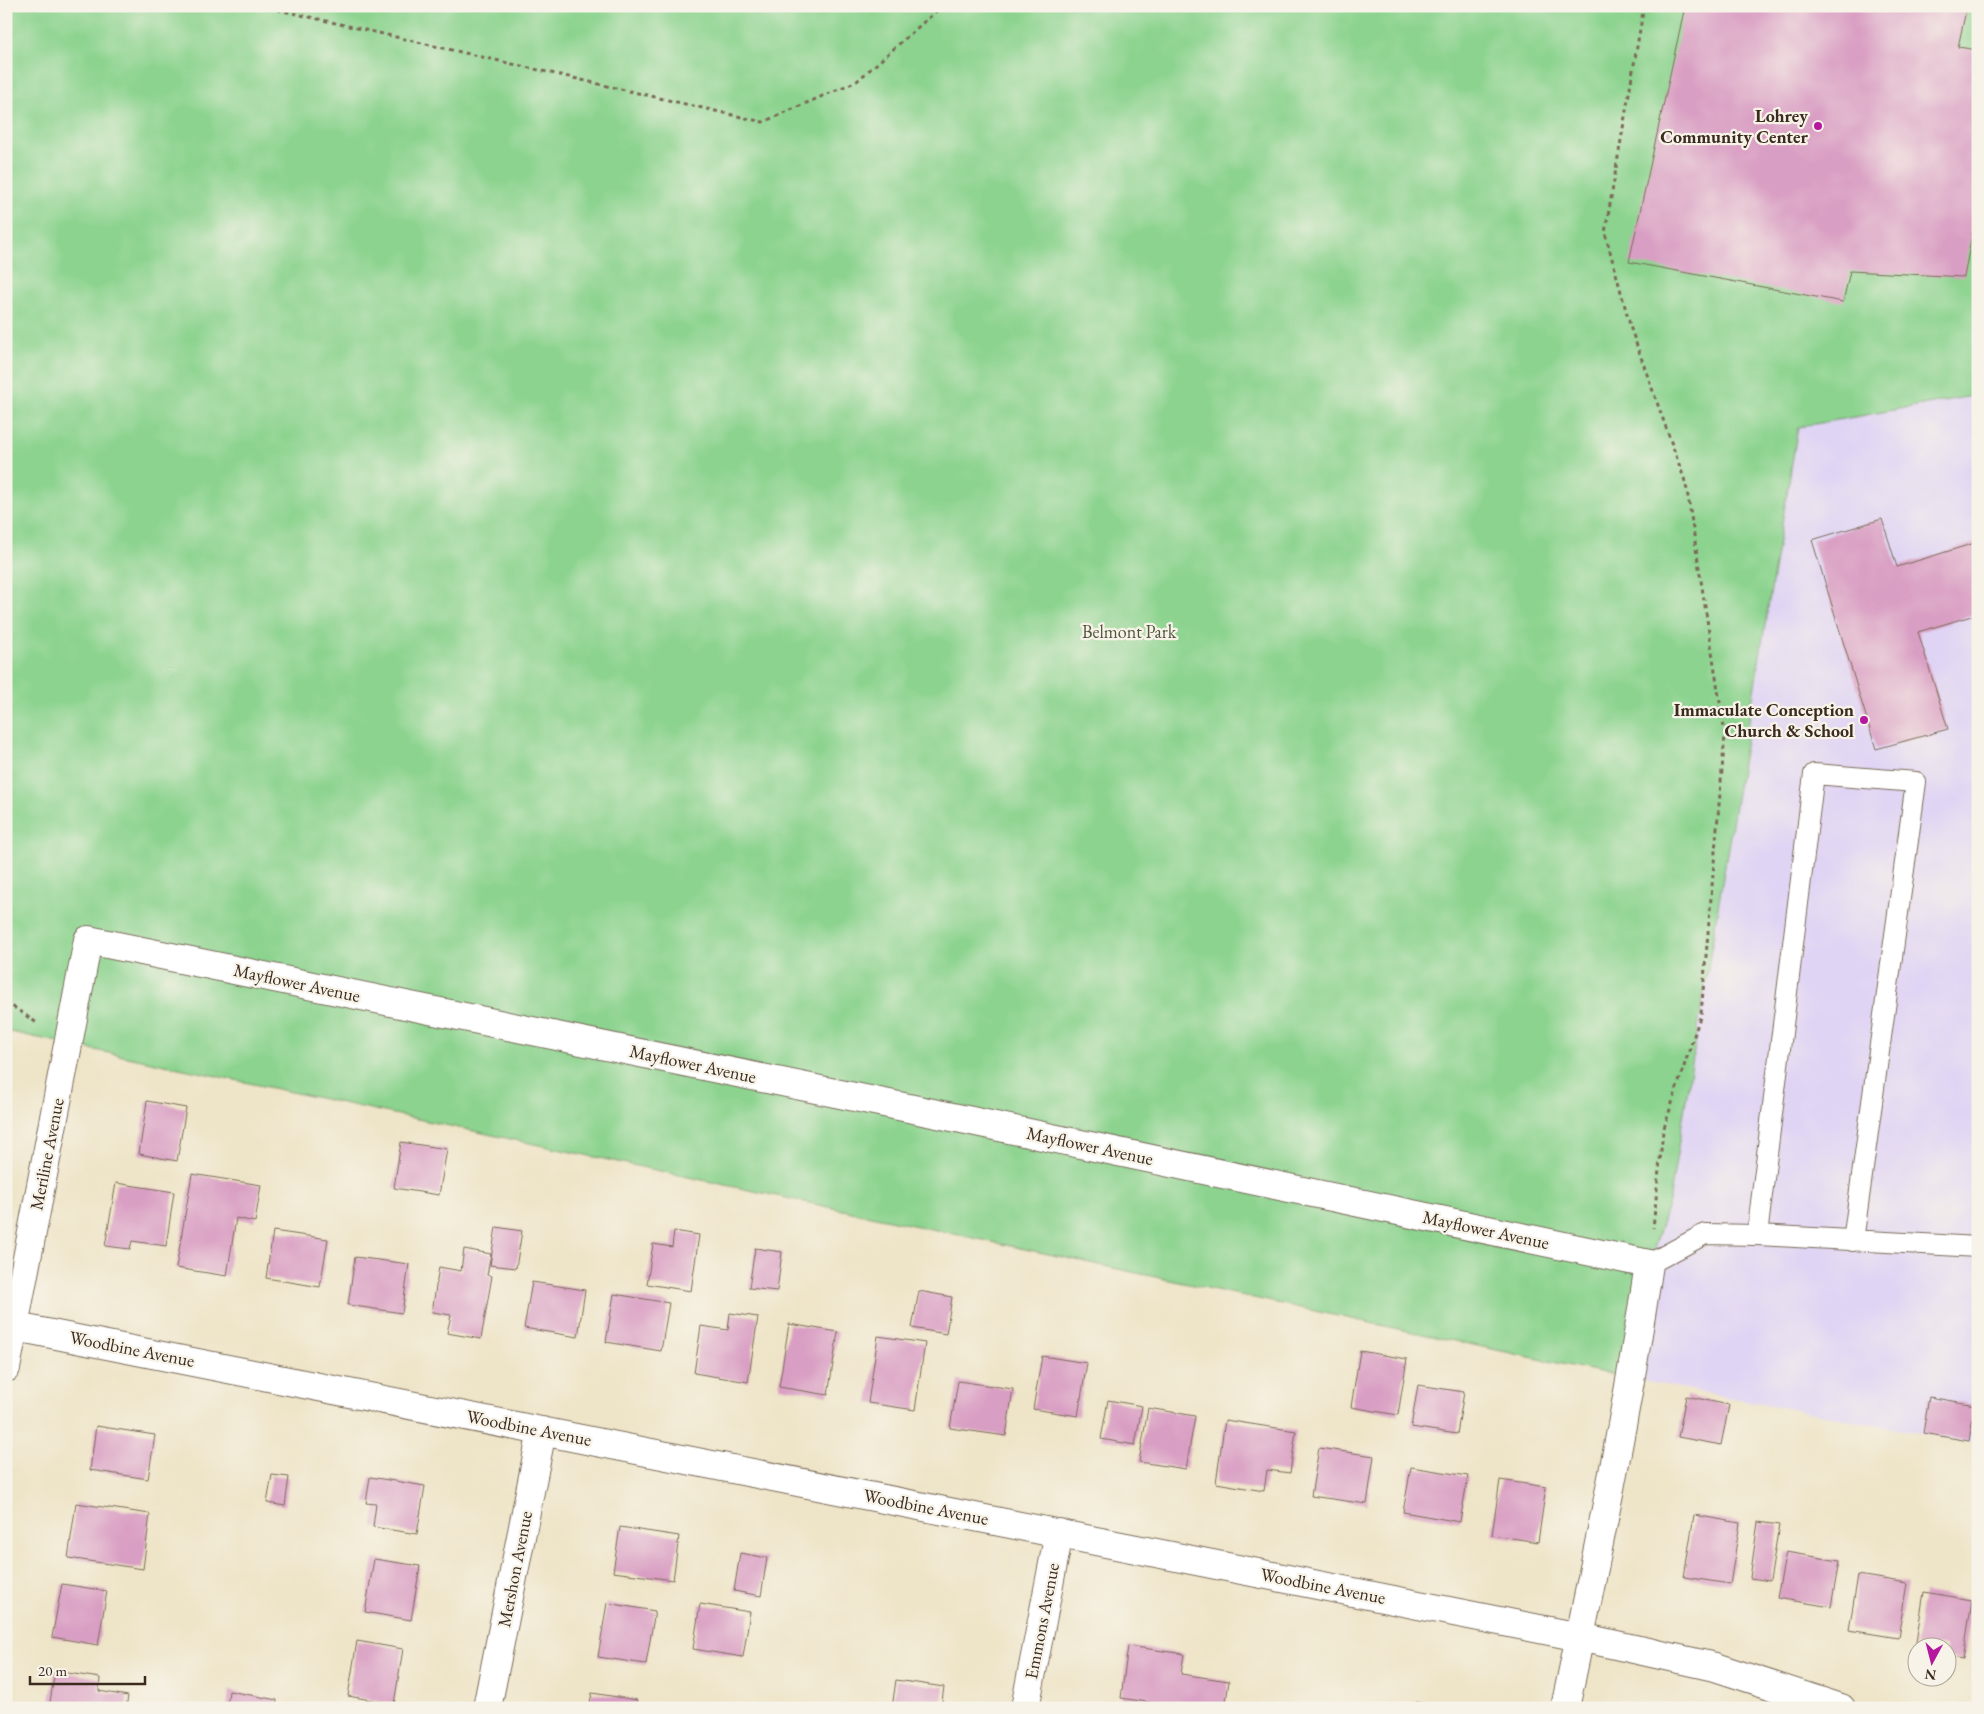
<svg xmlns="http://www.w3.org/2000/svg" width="1984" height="1714" font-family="'EB Garamond',serif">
<rect width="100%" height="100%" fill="#f7f3e8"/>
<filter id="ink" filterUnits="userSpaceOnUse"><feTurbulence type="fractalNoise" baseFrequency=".02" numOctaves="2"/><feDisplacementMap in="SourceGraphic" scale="10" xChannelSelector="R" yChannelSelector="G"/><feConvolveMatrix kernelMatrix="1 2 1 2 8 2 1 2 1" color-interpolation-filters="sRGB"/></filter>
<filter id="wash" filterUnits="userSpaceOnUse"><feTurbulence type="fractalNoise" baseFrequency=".0096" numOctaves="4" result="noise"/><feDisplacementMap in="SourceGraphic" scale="20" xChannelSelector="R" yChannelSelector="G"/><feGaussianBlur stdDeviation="1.12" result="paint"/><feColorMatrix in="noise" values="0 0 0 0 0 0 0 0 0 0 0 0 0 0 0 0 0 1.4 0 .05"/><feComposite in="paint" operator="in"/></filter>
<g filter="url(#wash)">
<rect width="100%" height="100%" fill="#eee4c7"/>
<path fill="#e0d4f4" d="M1978,395V1444L1632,1379L1649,1264L1669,1202L1798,427Z"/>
<path fill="#8bd38e" stroke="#637e56" d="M6,6H1978V395L1798,427L1669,1202L1649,1264L1632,1379L6,1031Z"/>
<g id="blocks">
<path fill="#d99ec3" d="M1685,6H1967L1958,47L1978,50V202L1964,277L1850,271L1843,302L1629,262Z
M1882,519L1897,567L1978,542V614L1918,632L1948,729L1876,749L1812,540Z
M147,1101L186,1108L177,1161L139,1154Z
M401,1142L447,1149L439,1195L394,1188Z
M192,1174L261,1185L255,1222L236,1218L227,1276L176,1268Z
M116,1183L174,1192L166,1246L132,1241L130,1249L105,1246Z
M496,1227L522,1231L516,1268L490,1265Z
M273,1231L328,1239L320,1287L266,1278Z
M674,1231L699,1235L691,1291L647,1284L653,1244L672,1247Z
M755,1248L782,1252L777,1291L749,1288Z
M464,1249L491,1254L487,1275L492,1276L481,1339L447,1333L451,1315L432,1312L439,1267L461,1271Z
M355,1257L409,1264L402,1313L348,1305Z
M532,1282L585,1290L578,1337L524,1328Z
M919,1291L952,1297L946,1334L912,1328Z
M614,1294L669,1303L661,1351L606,1342Z
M730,1313L758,1317L748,1382L694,1373L701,1326L728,1330Z
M789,1324L838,1332L828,1395L779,1387Z
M878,1336L925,1343L915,1410L868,1403Z
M1360,1351L1407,1359L1398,1415L1351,1407Z
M1042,1356L1087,1363L1078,1416L1033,1409Z
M958,1381L1013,1389L1006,1436L950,1428Z
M1418,1385L1464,1392L1457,1434L1411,1427Z
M1686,1396L1729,1405L1721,1445L1678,1437Z
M1929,1397L1975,1405L1969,1441L1923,1433Z
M1108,1400L1142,1406L1135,1445L1101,1439Z
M1148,1408L1195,1416L1186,1469L1139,1462Z
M1225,1420L1296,1431L1290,1473L1267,1470L1264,1491L1216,1483Z
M96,1426L155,1435L148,1479L90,1470Z
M1319,1448L1374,1456L1367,1504L1311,1496Z
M1411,1467L1468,1476L1460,1522L1403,1512Z
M272,1475L289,1477L285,1506L267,1503Z
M370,1477L425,1486L417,1534L373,1527L376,1504L366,1503Z
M1500,1480L1546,1487L1538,1542L1492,1535Z
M76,1503L150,1514L143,1569L68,1558Z
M1694,1515L1740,1523L1730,1584L1684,1577Z
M1758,1522L1779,1525L1770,1581L1750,1578Z
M620,1527L679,1536L673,1580L613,1572Z
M1786,1552L1839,1561L1831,1607L1777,1598Z
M740,1553L767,1558L761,1596L734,1591Z
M374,1559L420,1566L411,1620L365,1612Z
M1858,1575L1907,1583L1898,1638L1849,1630Z
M62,1584L107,1591L98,1645L52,1637Z
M1924,1592L1972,1600L1963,1659L1946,1656V1646H1916V1661H1913Z
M607,1603L655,1611L646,1664L598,1657Z
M700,1604L750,1612L743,1657L693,1649Z
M357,1641L403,1649L394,1704L348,1696Z
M1128,1646L1184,1654L1181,1674L1229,1681L1225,1708H1186L1121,1698Z
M55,1671L100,1678L99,1691L128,1696L126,1708H49Z
M896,1680L944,1687L941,1708H892Z
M229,1691L277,1700L276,1708H227Z
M592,1693L637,1700L636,1708H589Z
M1416,1702L1445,1707V1708H1415Z"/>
</g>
</g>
<g filter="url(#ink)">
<use href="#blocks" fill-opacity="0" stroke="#7a6b59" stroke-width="1"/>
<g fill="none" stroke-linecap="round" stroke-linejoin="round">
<defs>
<path id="service" d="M1757,1235L1814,774L1916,782L1853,1241
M1649,1264L1705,1234L1757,1235L1978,1247"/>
<path id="minor" d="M6,1325L1580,1637L1715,1667L1841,1708
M6,1368L88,940L962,1119L1649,1264C1627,1413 1596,1560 1565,1708
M487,1708L542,1431
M1025,1708L1059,1533"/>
</defs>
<use href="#service" stroke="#7a6b59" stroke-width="22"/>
<use href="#minor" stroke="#7a6b59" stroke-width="30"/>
<path stroke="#7a6b59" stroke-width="3" stroke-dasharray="4 4" stroke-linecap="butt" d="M262,6L763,122L857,81L942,6
M1644,6L1605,233L1631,329L1686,484L1725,735L1701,1014L1663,1131L1653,1228
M6,1002L37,1023"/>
<use href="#service" stroke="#fff" stroke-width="20"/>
<use href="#minor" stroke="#fff" stroke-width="28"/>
</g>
</g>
<g fill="#b5179e" stroke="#f7f3e8" stroke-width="2">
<circle cx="1818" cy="126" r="5"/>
<circle cx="1864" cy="720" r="5"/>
</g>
<g text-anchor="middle" stroke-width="4.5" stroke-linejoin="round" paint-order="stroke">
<g font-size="18" font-weight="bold" fill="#3b2a1e" stroke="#f7f3e8" text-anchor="end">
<text x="1808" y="122">Lohrey<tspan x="1808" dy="21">Community Center</tspan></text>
<text x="1854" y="716">Immaculate Conception<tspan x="1854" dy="21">Church &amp; School</tspan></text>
</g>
<g font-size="18" fill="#4f543a" stroke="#f7f3e8">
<text x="1129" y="638">Belmont Park</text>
</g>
<g font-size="18" fill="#3b2a1e" stroke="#f7f3e8">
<text transform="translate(297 983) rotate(12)" y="6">Mayflower Avenue</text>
<text transform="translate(693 1064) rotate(12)" y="6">Mayflower Avenue</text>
<text transform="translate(1090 1146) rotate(12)" y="6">Mayflower Avenue</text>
<text transform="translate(47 1154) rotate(-79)" y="6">Meriline Avenue</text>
<text transform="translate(1486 1230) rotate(12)" y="6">Mayflower Avenue</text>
<text transform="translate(132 1349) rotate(11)" y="6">Woodbine Avenue</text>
<text transform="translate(529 1428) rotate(11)" y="6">Woodbine Avenue</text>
<text transform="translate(926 1507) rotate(11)" y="6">Woodbine Avenue</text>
<text transform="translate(515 1569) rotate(-79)" y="6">Mershon Avenue</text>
<text transform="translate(1323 1586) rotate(11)" y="6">Woodbine Avenue</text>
<text transform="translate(1042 1621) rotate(-79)" y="6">Emmons Avenue</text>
</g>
</g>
<rect width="1984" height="1714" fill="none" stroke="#f7f3e8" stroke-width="25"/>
<g transform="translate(1932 1662) rotate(187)"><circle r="24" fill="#f7f3e8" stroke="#aca397"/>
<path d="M0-4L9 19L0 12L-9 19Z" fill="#b5179e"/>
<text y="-8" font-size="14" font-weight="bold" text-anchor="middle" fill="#3b2a1e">N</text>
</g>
<path d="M30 1676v8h115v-8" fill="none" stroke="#3b2a1e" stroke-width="2.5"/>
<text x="38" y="1676" font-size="15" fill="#3b2a1e" stroke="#f7f3e8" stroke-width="4" paint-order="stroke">20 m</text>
</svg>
